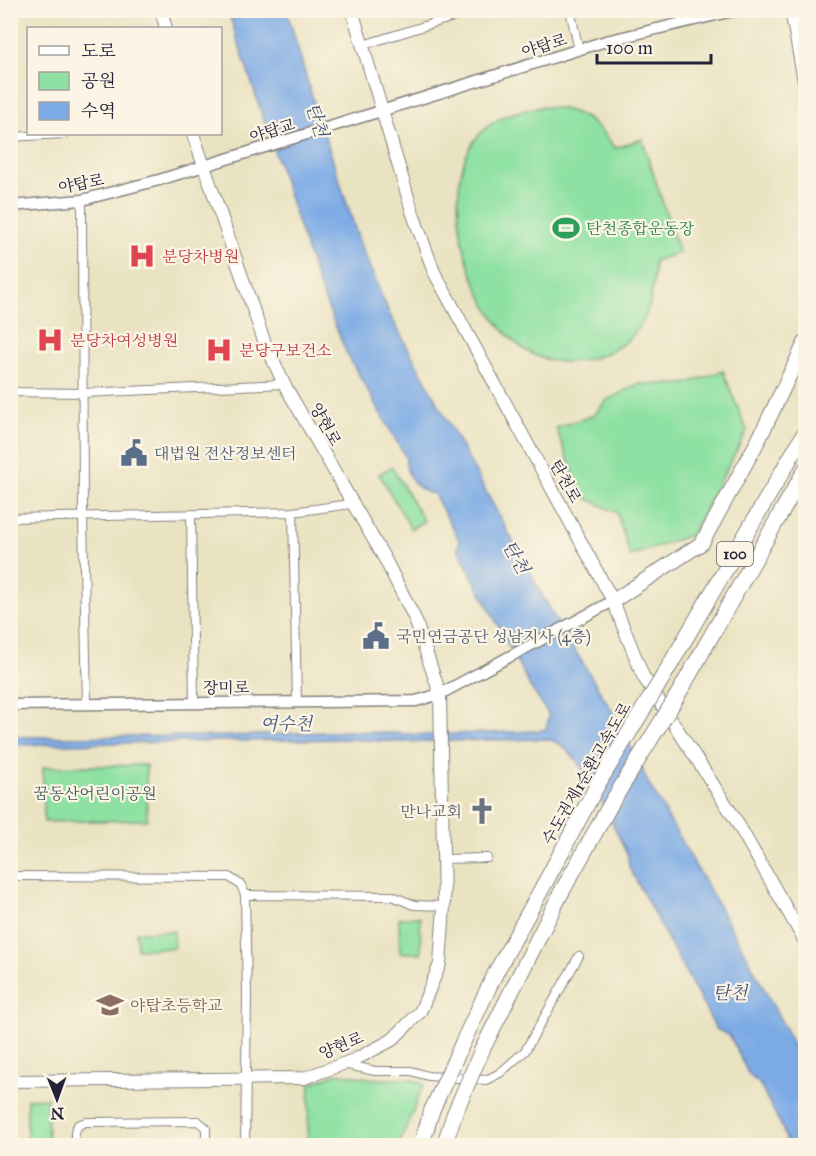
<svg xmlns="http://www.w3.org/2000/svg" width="816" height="1156" font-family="'IM FELL Great Primer','Noto Serif KR',serif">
<rect width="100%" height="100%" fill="#fcf5e5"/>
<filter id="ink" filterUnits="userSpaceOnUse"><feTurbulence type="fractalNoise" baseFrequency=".0167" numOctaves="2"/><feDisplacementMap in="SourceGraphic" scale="12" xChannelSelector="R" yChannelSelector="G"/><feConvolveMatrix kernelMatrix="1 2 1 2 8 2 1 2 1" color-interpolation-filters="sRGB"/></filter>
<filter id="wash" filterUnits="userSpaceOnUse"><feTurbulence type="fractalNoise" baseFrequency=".008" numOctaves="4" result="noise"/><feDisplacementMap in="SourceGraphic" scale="24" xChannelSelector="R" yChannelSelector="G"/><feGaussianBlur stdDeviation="1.35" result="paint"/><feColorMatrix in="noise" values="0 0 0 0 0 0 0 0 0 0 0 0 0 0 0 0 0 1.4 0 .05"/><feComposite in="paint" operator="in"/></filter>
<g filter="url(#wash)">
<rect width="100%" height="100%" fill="#eae3c2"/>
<path fill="#8ee1a2" stroke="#58826e" stroke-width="1.5" d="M542,107C577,107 595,120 615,148L642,139L679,253L654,261C654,297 649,331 613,350C591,361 565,366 542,358C473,337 427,180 484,130C501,114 520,110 542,107Z
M723,371L747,431L691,535L630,556L617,513L582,496L556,428L594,415L607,400L638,384H685Z
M392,467L424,521L411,529L379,474Z
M146,765L147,820L44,822L43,767Z
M420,917L421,953H400L399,918Z
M174,931V948L137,949L136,932Z
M337,1073L375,1079H411L424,1084L399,1145H307L310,1084Z
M47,1098L48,1145H27V1099Z"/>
<path fill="#7caae5" stroke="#4f6690" stroke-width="1.5" d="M228,11H287L309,87L361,247L390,315L553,615L616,717L649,784L748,958L802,1061L806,1069L805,1145H788L782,1127L759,1083L749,1075L730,1036L716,1029L629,867L628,856C613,827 580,739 544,739L403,742L347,739L11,745L10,737L227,736L353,731L426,735L538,731L546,729L549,715L531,688L458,549L459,540L434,494C418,492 404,474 406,458L347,354L317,281Z"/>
</g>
<g filter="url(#ink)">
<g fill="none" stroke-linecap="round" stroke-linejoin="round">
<defs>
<path id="minor" d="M570,10L579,50
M363,45L476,10
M10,137L64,134
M82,200L83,518L87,703
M10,392L83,393L284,384
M293,512L297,702
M191,514L194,703
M10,518L293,512L351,504
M443,859L487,858
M10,876L229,877L241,885L245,895L392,896L414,905L444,906
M245,895L247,995L245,1146
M343,1064L375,1071H411L428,1076L486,1080L500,1073L525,1051L579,956
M75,1146V1132L78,1125L86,1122L198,1121L206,1128V1146"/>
<path id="tertiary" d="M10,206L82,200L159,180L606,41L737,10
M10,705L416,701L440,694L613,601"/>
<path id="secondary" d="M161,10L166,28
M352,10L413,214L434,272L613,601L643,676L734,817L806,943
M10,1081L304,1078L354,1060L392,1040L420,1012L440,964L444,906L440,694L415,619L386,561L284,384L263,338L193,134"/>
<path id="trunk" d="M792,10L806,86
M802,10L806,38
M613,601L702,543L759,439L806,341"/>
<path id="motorway" d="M663,677L806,431
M676,698L806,469
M463,1042L495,974L546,881
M482,1050L561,893
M421,1146L432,1110
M444,1146L454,1115"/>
</defs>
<use href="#minor" stroke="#86827e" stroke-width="10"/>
<use href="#tertiary" stroke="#86827e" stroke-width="13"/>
<use href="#secondary" stroke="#86827e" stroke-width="14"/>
<use href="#trunk" stroke="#86827e" stroke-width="16"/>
<use href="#motorway" stroke="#86827e" stroke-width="17"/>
<use href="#minor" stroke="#fff" stroke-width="8"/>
<use href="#tertiary" stroke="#fff" stroke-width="10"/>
<use href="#secondary" stroke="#fff" stroke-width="12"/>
<use href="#trunk" stroke="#fff" stroke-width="14"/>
<use href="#motorway" stroke="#fff" stroke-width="15"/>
<defs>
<path id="motorway-bridge" d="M546,881L599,782L663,677
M561,893L612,802L676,698
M432,1110L463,1042
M454,1115L482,1050"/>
</defs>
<use href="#motorway-bridge" stroke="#86827e" stroke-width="17" stroke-linecap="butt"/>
<use href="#motorway-bridge" stroke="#fff" stroke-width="15"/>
</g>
</g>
<defs>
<symbol id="stadium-bare" viewBox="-9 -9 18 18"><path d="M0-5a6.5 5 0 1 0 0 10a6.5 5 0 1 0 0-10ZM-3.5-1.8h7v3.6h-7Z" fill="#2e9e5b" stroke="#fcf5e5" stroke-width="2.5" paint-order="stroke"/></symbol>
<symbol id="hospital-bare" viewBox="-9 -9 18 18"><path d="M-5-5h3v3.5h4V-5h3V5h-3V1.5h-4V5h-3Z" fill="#e0444e" stroke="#fcf5e5" stroke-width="2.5" paint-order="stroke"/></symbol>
<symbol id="civic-bare" viewBox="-9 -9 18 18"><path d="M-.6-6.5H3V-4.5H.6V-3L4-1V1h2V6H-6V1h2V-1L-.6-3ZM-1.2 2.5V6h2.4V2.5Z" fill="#5c6f8a" stroke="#fcf5e5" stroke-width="2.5" paint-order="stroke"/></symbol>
<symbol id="church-bare" viewBox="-9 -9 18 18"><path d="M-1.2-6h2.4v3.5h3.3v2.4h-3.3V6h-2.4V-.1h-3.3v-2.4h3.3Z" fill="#6b7280" stroke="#fcf5e5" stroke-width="2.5" paint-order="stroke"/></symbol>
<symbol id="school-bare" viewBox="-9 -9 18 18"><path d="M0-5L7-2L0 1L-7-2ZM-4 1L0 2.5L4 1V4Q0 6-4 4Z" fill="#8d6e63" stroke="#fcf5e5" stroke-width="2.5" paint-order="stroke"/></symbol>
</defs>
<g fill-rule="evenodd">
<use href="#stadium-bare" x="547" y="209" width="38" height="38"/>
<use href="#hospital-bare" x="123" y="237" width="38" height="38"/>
<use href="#hospital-bare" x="31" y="321" width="38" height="38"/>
<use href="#hospital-bare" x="200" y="331" width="38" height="38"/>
<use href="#civic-bare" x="115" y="434" width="38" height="38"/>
<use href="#civic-bare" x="357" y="617" width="38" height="38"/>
<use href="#church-bare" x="463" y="792" width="38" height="38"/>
<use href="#school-bare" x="91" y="986" width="38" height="38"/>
</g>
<g text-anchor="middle" stroke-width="4.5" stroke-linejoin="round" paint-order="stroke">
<rect fill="#fcf5e5" stroke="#63616e" stroke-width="1.5" x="717" y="542" width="36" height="24" rx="4.5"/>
<g font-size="15" font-weight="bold" fill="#22223b">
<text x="735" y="559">100</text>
</g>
<g font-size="16" fill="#22223b" stroke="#fcf5e5">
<text transform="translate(544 45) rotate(-17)" y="6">야탑로</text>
<text transform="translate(272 130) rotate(-17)" y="6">야탑교</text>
<text transform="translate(81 183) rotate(-11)" y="6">야탑로</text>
<text transform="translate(326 424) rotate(61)" y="6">양현로</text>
<text transform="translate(566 481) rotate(61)" y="6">탄천로</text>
<text x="226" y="693">장미로</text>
<text transform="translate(586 773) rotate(-60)" y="6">수도권제1순환고속도로</text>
<text transform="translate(341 1045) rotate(-23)" y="6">양현로</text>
</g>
<g font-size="16" fill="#27864d" stroke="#fcf5e5" text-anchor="start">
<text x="586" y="234">탄천종합운동장</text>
</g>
<g font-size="16" fill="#be3a42" stroke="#fcf5e5" text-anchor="start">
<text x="162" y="262">분당차병원</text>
<text x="70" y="346">분당차여성병원</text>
<text x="239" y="356">분당구보건소</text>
</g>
<g font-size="16" fill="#4e5e75" stroke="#fcf5e5" text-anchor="start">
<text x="154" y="459">대법원 전산정보센터</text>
<text x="396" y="642">국민연금공단 성남지사 (4층)</text>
</g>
<g font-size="16" fill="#425b5a" stroke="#fcf5e5">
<text x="95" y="799">꿈동산어린이공원</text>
</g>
<g font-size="16" fill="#5b616d" stroke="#fcf5e5" text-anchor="end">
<text x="462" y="817">만나교회</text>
</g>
<g font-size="16" fill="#785e54" stroke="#fcf5e5" text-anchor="start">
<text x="130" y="1011">야탑초등학교</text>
</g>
<g font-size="18" font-style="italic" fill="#46587f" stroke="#fcf5e5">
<text transform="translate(317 120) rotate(72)" y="6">탄천</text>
<text transform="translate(516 557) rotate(61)" y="6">탄천</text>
<text x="286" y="730">여수천</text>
<text x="730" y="999">탄천</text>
</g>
</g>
<rect width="816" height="1156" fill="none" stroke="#fcf5e5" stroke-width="36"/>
<rect x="27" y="27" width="195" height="108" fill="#fcf5e5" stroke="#a5a1a1" stroke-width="1.5"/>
<rect x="39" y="46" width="30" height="9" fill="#ffffff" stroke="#a5a1a1" stroke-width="1.5"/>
<text x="81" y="57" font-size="18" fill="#22223b">도로</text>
<rect x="39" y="72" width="30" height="18" fill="#8ee1a2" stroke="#a5a1a1" stroke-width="1.5"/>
<text x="81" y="87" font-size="18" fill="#22223b">공원</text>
<rect x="39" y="102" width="30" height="18" fill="#7caae5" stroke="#a5a1a1" stroke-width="1.5"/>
<text x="81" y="117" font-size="18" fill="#22223b">수역</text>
<g transform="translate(57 1099) rotate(179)" stroke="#fcf5e5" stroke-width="4.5" paint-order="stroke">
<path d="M0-4.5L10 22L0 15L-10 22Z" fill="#22223b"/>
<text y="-9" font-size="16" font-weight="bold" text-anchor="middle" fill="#22223b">N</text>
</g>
<path d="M597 54v9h114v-9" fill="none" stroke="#22223b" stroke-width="3"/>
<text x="606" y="54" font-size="18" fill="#22223b" stroke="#fcf5e5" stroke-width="4.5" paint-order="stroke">100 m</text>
</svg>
